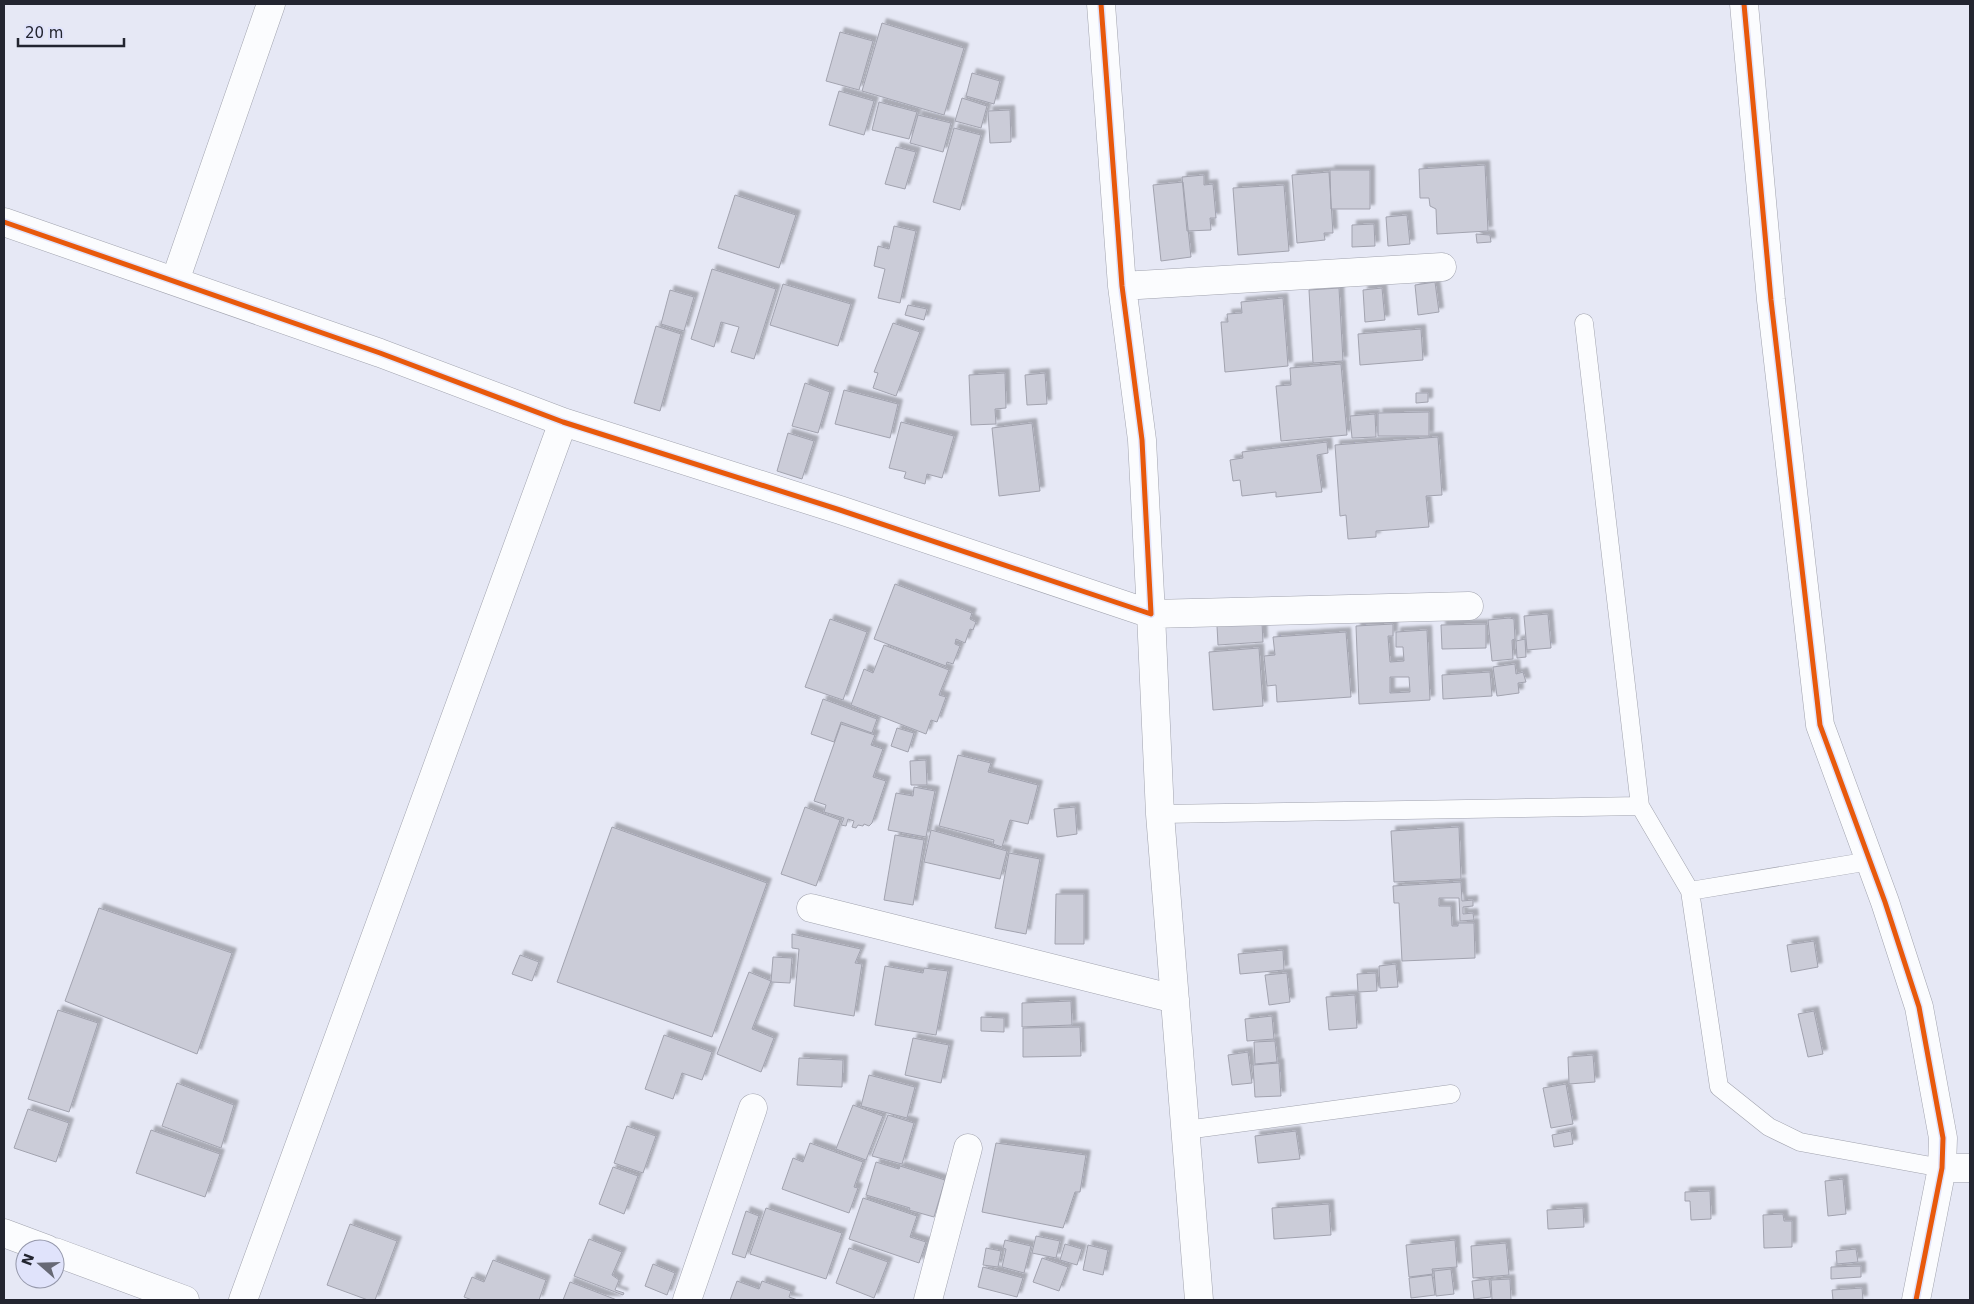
<svg xmlns="http://www.w3.org/2000/svg" width="1974" height="1304" font-family="'DejaVu Sans',sans-serif">
<defs>
<filter id="shadow"><feDropShadow dx="4.5" dy="-4.5" stdDeviation="1" flood-color="#0004"/></filter>
</defs>
<rect width="100%" height="100%" fill="#e6e8f5"/>
<path fill="#cbccd8" stroke="#a2a3af" fill-rule="evenodd" filter="url(#shadow)" d="M882,23L964,48L944,115L862,91Z
M840,32L873,41L859,90L826,81Z
M972,73L1000,81L994,104L966,96Z
M839,91L874,101L864,135L829,125Z
M962,98L987,106L981,128L955,121Z
M879,102L917,112L909,139L872,130Z
M1010,110L1011,142L990,143L988,111Z
M918,115L951,123L943,152L910,143Z
M954,128L981,135L960,210L933,202Z
M896,147L916,152L905,189L885,184Z
M1485,165L1488,231L1437,234L1436,209L1430,206L1429,198H1420L1419,169Z
M1330,170H1370V209H1331Z
M1329,172L1333,233H1324L1325,240L1297,243L1292,175Z
M1204,175V185L1213,184L1216,218H1210L1211,230L1187,231L1182,177Z
M1183,182L1191,257L1161,261L1153,185Z
M1284,185L1289,251L1238,255L1233,188Z
M735,195L796,215L779,268L718,248Z
M1407,215L1410,244L1388,246L1386,217Z
M1374,224L1375,246L1352,247V225Z
M894,226L916,231L900,303L878,298L885,269L874,266L878,246L889,249Z
M1476,234L1490,235L1491,242L1477,243Z
M712,269L776,289L754,359L731,352L739,327L721,322L714,347L691,339Z
M1435,282L1439,312L1418,315L1415,285Z
M783,284L851,304L838,346L770,325Z
M1339,288L1343,361L1313,363L1309,290Z
M1382,288L1385,320L1365,322L1363,290Z
M670,290L694,297L684,331L661,324Z
M1283,298L1288,366L1225,372L1221,322H1228L1227,314L1242,313L1241,302Z
M908,305L927,309L924,320L905,315Z
M893,323L920,332L896,396L873,388L878,373L874,372Z
M656,326L681,334L660,411L634,403Z
M1421,329L1423,360L1360,365L1358,334Z
M1341,364L1347,435L1281,441L1276,386L1291,385L1290,368Z
M1005,373L1006,408L995,409L996,424L971,425L969,375Z
M1045,373L1047,404L1027,405L1025,375Z
M805,383L830,392L818,433L792,426Z
M844,390L898,404L890,438L835,424Z
M1416,393H1428V402L1416,403Z
M1429,412V436H1378V413Z
M1375,414L1376,437L1352,438L1350,416Z
M901,422L954,436L942,478L927,474L925,484L904,478L906,472L889,468Z
M1032,423L1040,491L999,496L992,428Z
M788,433L814,441L802,479L777,471Z
M1438,437L1442,495L1426,496L1429,527L1376,531V537L1348,539L1346,515L1340,516L1335,445Z
M1327,442L1328,453L1317,455L1322,492L1276,497V492L1242,496L1240,480L1233,481L1230,460L1243,458L1242,452Z
M895,584L972,613L970,619L976,622L973,630L970,629L965,643L956,639L955,644L960,646L953,664L947,662L946,666L874,639Z
M1548,614L1551,648L1527,650L1524,616Z
M1509,618L1514,619L1515,639L1512,640L1513,659L1492,661L1488,620Z
M830,619L867,632L843,700L805,687Z
M1262,623L1263,642L1218,645L1217,626Z
M1393,624V636H1388L1390,662L1404,661L1403,647H1396V632L1427,630L1430,700L1359,704L1356,626ZM1390,677H1409L1410,692L1390,693Z
M1486,624V648L1442,649L1441,625Z
M1346,632L1351,697L1277,702L1276,685L1267,686L1264,656L1275,655L1273,637Z
M1525,639L1526,657L1517,658L1516,641Z
M884,645L949,670L939,695L946,697L937,722L931,720L926,734L851,705L864,669L873,673Z
M1259,648L1263,706L1213,710L1209,652Z
M1515,664L1516,674L1523,672L1526,682L1518,683L1519,693L1497,696L1493,667Z
M1490,672L1492,696L1443,699L1442,675Z
M823,699L877,719L872,733L841,722L834,742L811,734Z
M841,724L875,735L871,745L883,749L873,777L886,781L872,823L869,826L864,824L863,826L858,825L856,828L852,827L854,821L848,819L846,826L841,825L844,818L824,812L826,805L814,801Z
M897,728L914,733L908,752L891,746Z
M958,755L991,763L988,772L1038,785L1028,824L1010,820L1002,847L993,844L994,840L939,826Z
M926,760L927,785H911L910,761Z
M914,787L935,791L926,837L888,830L896,793L913,796Z
M805,807L840,820L816,886L781,874Z
M1075,807L1077,834L1057,837L1054,809Z
M612,827L767,883L712,1037L557,982Z
M1459,827L1461,879L1394,882L1391,831Z
M931,830L1007,851L1000,879L924,862Z
M895,835L924,840L913,905L884,900Z
M1009,853L1040,859L1026,934L995,928Z
M1461,882L1462,901L1473,900V906L1463,907V914L1473,913L1474,920L1460,921L1459,898H1439V906H1451L1452,926H1458V923H1474L1475,958L1402,961L1399,903H1394L1393,886Z
M1056,894H1084V944H1055Z
M99,908L232,953L197,1054L65,1001Z
M792,934L861,949L855,963L862,964L854,1016L794,1006L799,949L792,948Z
M1814,941L1818,967L1791,972L1787,945Z
M1283,950L1284,970L1240,974L1238,954Z
M520,955L539,962L532,981L512,974Z
M773,957L792,958L790,983L771,982Z
M1396,964L1398,987L1380,988L1379,966Z
M885,966L923,973L924,968L948,971L936,1035L875,1025Z
M749,972L771,981L752,1029L774,1038L761,1072L717,1054Z
M1287,973L1290,1002L1269,1005L1265,975Z
M1376,973L1377,991L1358,992L1357,974Z
M1355,995L1357,1028L1329,1030L1326,997Z
M1071,1001L1072,1025L1022,1027V1003Z
M58,1010L98,1023L69,1112L28,1099Z
M1814,1011L1823,1054L1808,1057L1798,1014Z
M1272,1016L1274,1039L1247,1041L1245,1019Z
M981,1017L1004,1018V1032L981,1031Z
M1080,1027L1081,1056L1023,1057V1028Z
M664,1035L712,1052L702,1080L682,1073L673,1099L645,1089Z
M913,1038L949,1045L941,1083L905,1075Z
M1275,1041L1277,1062L1255,1064L1254,1042Z
M1248,1052L1252,1083L1232,1085L1228,1055Z
M1593,1055L1595,1082L1569,1084L1568,1057Z
M799,1058L843,1060L842,1087L797,1085Z
M1279,1063L1281,1096L1255,1097L1253,1065Z
M869,1075L915,1087L907,1118L861,1106Z
M177,1083L234,1105L221,1148L162,1126Z
M1566,1084L1573,1124L1551,1128L1543,1088Z
M853,1105L883,1116L866,1160L836,1149Z
M28,1109L69,1123L56,1162L14,1148Z
M888,1115L914,1123L902,1164L872,1156Z
M627,1126L656,1136L643,1173L614,1163Z
M151,1130L220,1154L205,1197L136,1173Z
M1296,1131L1300,1159L1258,1163L1255,1136Z
M1571,1131L1573,1144L1554,1147L1552,1135Z
M810,1143L863,1162L854,1187L858,1188L849,1213L782,1189L793,1158L803,1162Z
M996,1143L1086,1155L1080,1192H1075L1063,1228L982,1212Z
M876,1162L899,1169L900,1166L945,1180L934,1217L909,1210L910,1208L866,1195Z
M613,1167L638,1176L624,1214L599,1204Z
M1843,1179L1846,1214L1828,1216L1825,1181Z
M1710,1191L1711,1219L1691,1220L1690,1201H1685V1192Z
M863,1198L917,1216L910,1237L926,1242L919,1263L849,1239Z
M1329,1204L1331,1235L1274,1239L1272,1208Z
M766,1208L842,1233L826,1279L750,1254Z
M1583,1208L1584,1227L1548,1229L1547,1210Z
M746,1211L759,1216L745,1258L732,1254Z
M1783,1214L1784,1221H1792V1247L1764,1248L1763,1215Z
M350,1224L397,1241L375,1300H368L327,1285Z
M1036,1236L1060,1241L1056,1258L1032,1253Z
M589,1239L622,1252L612,1275L619,1280L615,1290L624,1293L623,1295L574,1276Z
M1005,1240L1031,1246L1024,1273L1002,1267L1006,1249L1003,1248Z
M1455,1240L1457,1267L1432,1269L1433,1274L1409,1277L1406,1245Z
M1506,1243L1509,1275L1473,1278L1471,1246Z
M1065,1244L1082,1249L1077,1265L1060,1260Z
M1088,1245L1108,1250L1103,1275L1083,1270Z
M849,1248L888,1262L874,1298L836,1283Z
M986,1248L1001,1251L998,1267L983,1265Z
M1856,1249L1858,1262L1837,1264L1836,1251Z
M1042,1258L1068,1267L1059,1291L1033,1282Z
M493,1260L546,1280L539,1300H472L464,1297L472,1277L484,1282Z
M653,1264L675,1273L667,1295L645,1286Z
M1861,1266V1277L1831,1279V1267Z
M983,1267L1023,1278L1017,1297L978,1287Z
M1451,1269L1454,1294L1436,1296L1434,1271Z
M1432,1275L1435,1295L1411,1298L1409,1278Z
M1489,1279L1491,1297L1474,1299L1472,1281Z
M1510,1279L1511,1300H1492L1491,1280Z
M737,1281L759,1289L762,1281L791,1291L789,1297L798,1300H730Z
M570,1282L617,1300H563Z
M1862,1288L1863,1300H1833L1832,1290Z"/>
<g fill="none" stroke-linecap="round" stroke-linejoin="round">
<defs>
<path id="service" d="M1584,323L1640,806L1690,891L1719,1087L1769,1127L1800,1142L1942,1168
M1160,814L1640,806
M1690,891L1870,861
M1186,1130L1451,1094"/>
<path id="minor" d="M1744,4L1771,300L1820,725L1885,902L1919,1007L1943,1138L1942,1168L1916,1300
M4,222L380,353L563,422L840,510L1151,614L1142,440L1122,286L1101,4
M175,281L271,4
M1122,286L1442,267
M811,908L1175,999
M1942,1168H1970
M4,1233L47,1249
M55,1252L185,1300
M243,1300L563,422
M687,1300L753,1108
M928,1300L968,1148
M1199,1300L1160,814L1151,614L1469,606"/>
</defs>
<use href="#service" stroke="#a1a3ae" stroke-width="19"/>
<use href="#minor" stroke="#a1a3ae" stroke-width="29"/>
<use href="#service" stroke="#fbfcfe" stroke-width="18"/>
<use href="#minor" stroke="#fbfcfe" stroke-width="28"/>
<defs>
<path id="cycleway" d="M1744,4L1771,300L1820,725L1885,902L1919,1007L1943,1138L1942,1168L1916,1300
M4,222L380,353L563,422L840,510L1151,614L1142,440L1122,286L1101,4"/>
</defs>
<use href="#cycleway" stroke="#e0e3fb" stroke-width="8"/>
<use href="#cycleway" stroke="#e8590c" stroke-width="5"/>
</g>
<rect width="1974" height="1304" fill="none" stroke="#232530" stroke-width="10"/>
<g transform="translate(40 1264) rotate(290)"><circle r="24" fill="#e0e3fb" stroke="#9497aa"/>
<path d="M0-4L9 19L0 12L-9 19Z" fill="#676975"/>
<text y="-8" font-size="14" font-weight="bold" text-anchor="middle" fill="#232530">N</text>
</g>
<path d="M18 38v8h106v-8" fill="none" stroke="#232530" stroke-width="2.5"/>
<text x="25" y="38" font-size="15" fill="#232530" stroke="#e0e3fb" stroke-width="4" paint-order="stroke">20 m</text>
</svg>
